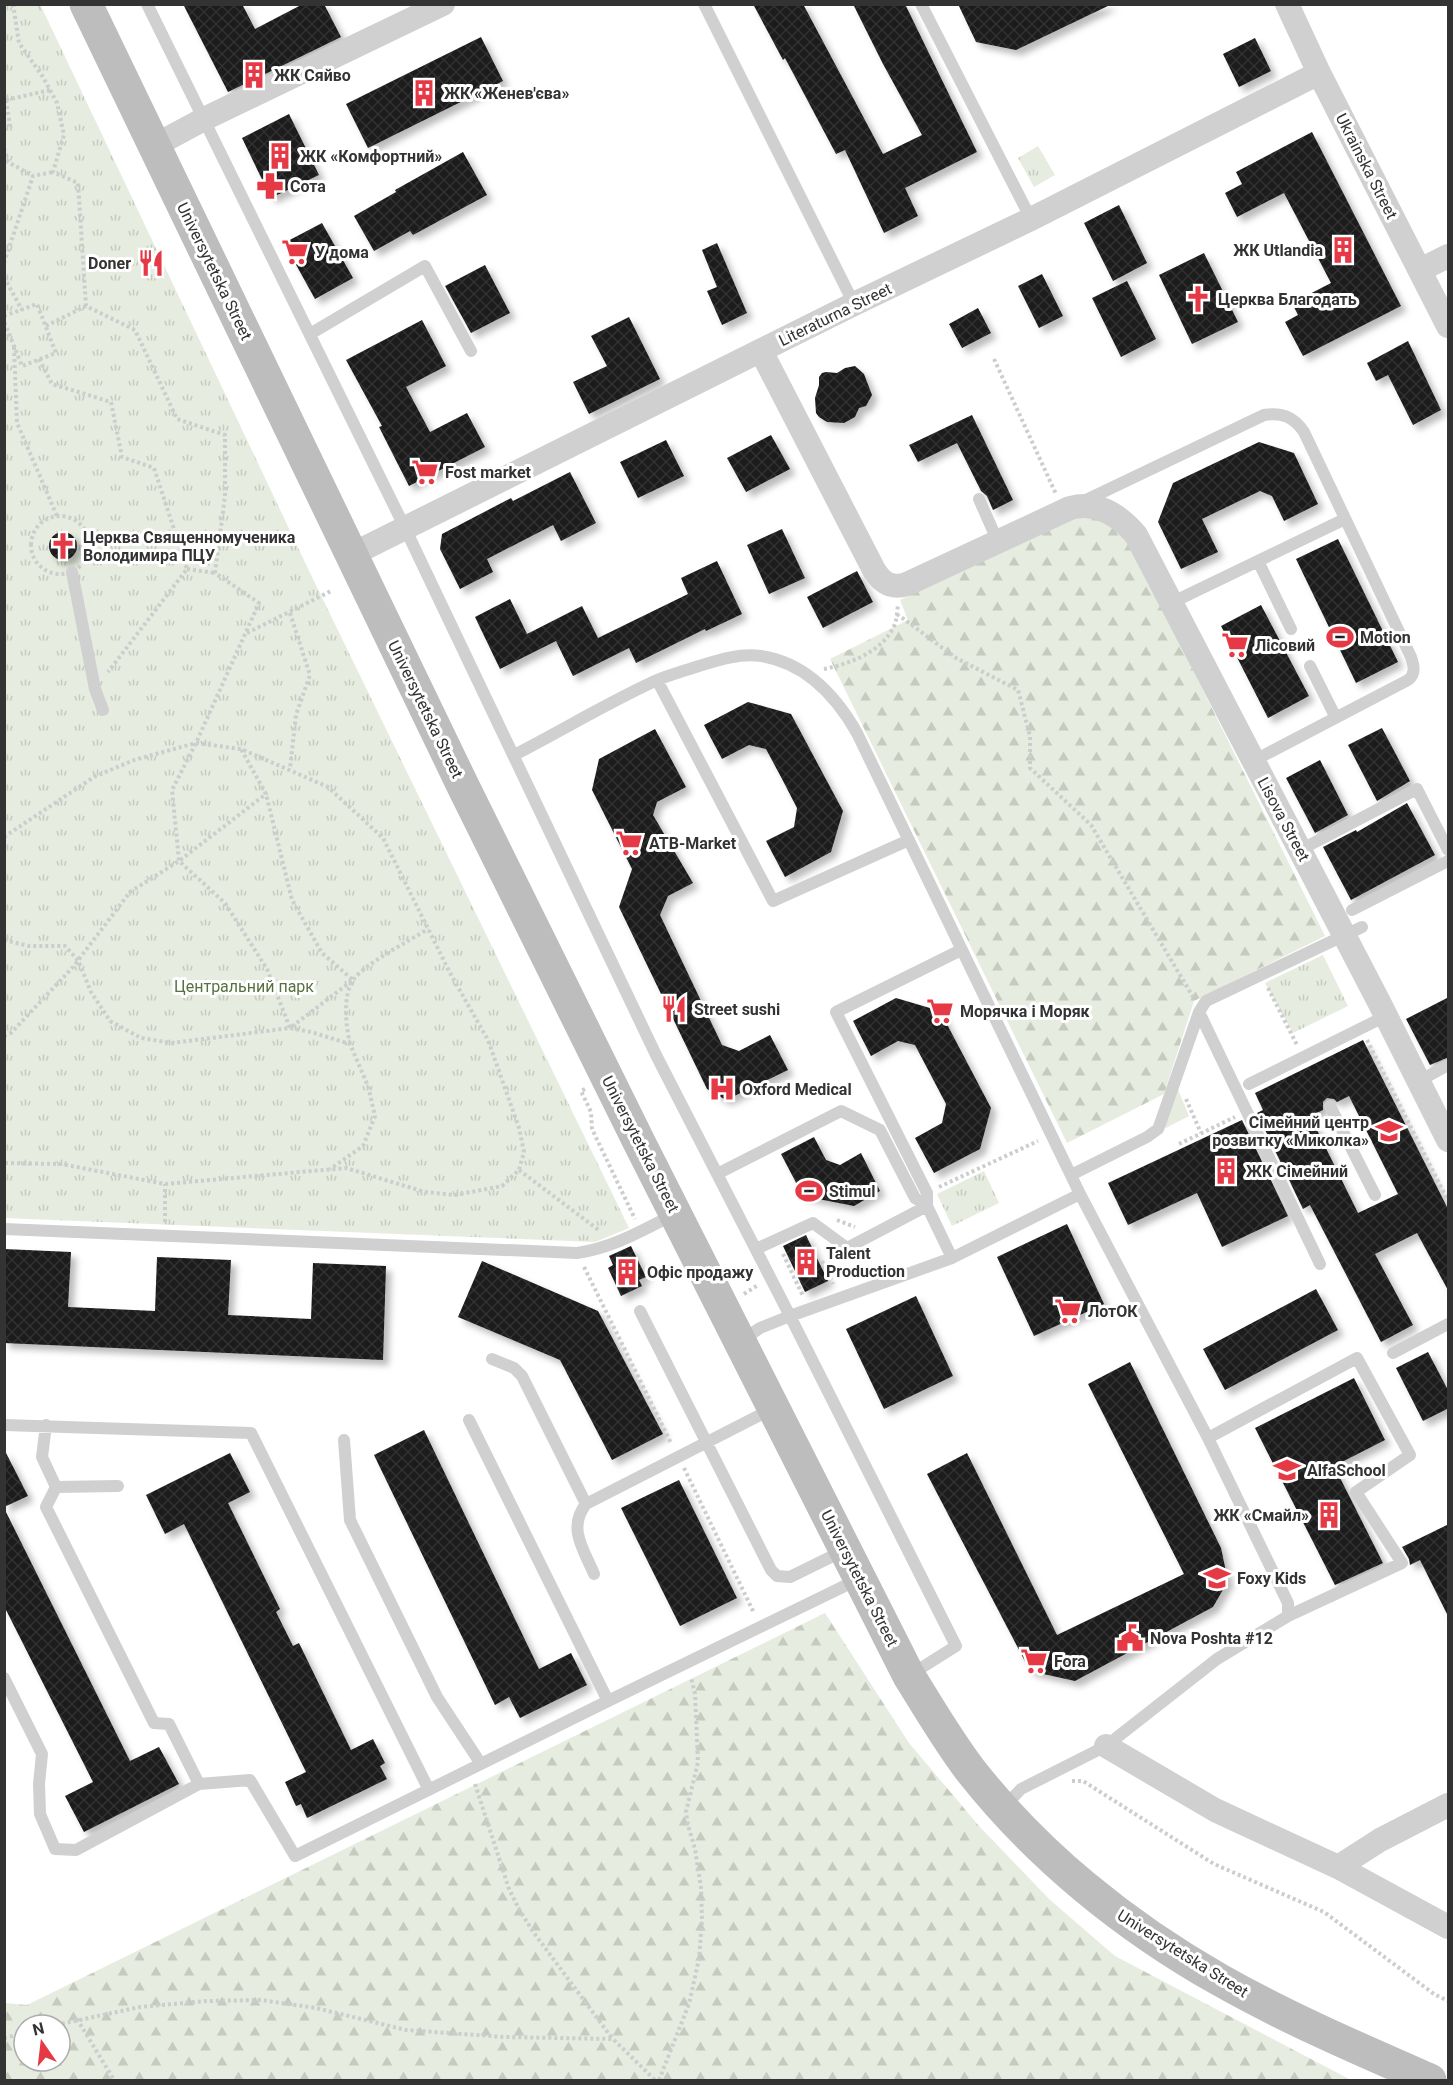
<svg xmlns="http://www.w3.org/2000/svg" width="1453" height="2085" font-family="Roboto,sans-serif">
<defs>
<pattern id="forest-firs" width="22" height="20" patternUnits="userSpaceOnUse" patternTransform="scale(1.5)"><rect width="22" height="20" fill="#e6ecdf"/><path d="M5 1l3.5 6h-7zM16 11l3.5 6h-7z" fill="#c6cbc0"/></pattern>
<pattern id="park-tufts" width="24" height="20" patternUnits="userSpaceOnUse" patternTransform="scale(1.5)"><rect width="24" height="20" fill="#e6ecdf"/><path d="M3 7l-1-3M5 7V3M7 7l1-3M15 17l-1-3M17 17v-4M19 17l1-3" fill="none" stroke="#c6cbc0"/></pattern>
<pattern id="building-cross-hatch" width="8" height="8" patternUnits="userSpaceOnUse" patternTransform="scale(1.5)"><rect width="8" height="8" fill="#1a1a1a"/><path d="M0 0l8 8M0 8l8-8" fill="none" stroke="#333"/></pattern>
<filter id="shadow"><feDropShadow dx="5.5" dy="5.5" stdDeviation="3" flood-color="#0004"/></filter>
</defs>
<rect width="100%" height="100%" fill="#fff"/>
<path fill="#e6ecdf" d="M1177,1087L1189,1116L1166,1128L1163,1122Z"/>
<path fill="url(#forest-firs)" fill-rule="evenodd" d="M1073,518L1099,519L1124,531L1325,936L1194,1001L1164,1094L1067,1143L830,659L908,620L900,600Z
M825,1613L909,1743L979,1826L1049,1899L1115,1956L1351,2080H5V2003L27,2005ZM24,2025H60V2061H24Z"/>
<path fill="url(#park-tufts)" d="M40,4L312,577L629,1228L595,1242L5,1218L4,5Z
M1038,146L1055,175L1034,187L1018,158Z
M1323,955L1348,1006L1293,1033L1265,983Z
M984,1171L999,1203L952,1226L937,1194Z"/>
<path fill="url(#building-cross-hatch)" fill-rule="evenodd" filter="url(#shadow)" d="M183,4H242L255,29L303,4H324L341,37L228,92Z
M753,4H803L883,154L922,135L883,64L853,4H905L977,152L905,188L918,216L884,233L845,150L836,154L785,58L783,60Z
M958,4H1112L1016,50L976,42Z
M481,37L503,81L368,148L346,104Z
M1255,38L1271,71L1239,87L1223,54Z
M289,114L319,175L271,198L242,138Z
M1312,132L1401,306L1303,356L1285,322L1298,315L1292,303L1331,283L1284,193L1237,217L1225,193L1242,184L1236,172Z
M463,152L487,195L413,235L410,231L374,251L354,216L396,192L395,190Z
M1119,205L1147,263L1113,281L1084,223Z
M322,223L353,278L315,299L284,243Z
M717,243L747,313L722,325L707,291L717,287L702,250Z
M1204,253L1238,322L1192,344L1159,275Z
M485,265L510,313L471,333L445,286Z
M1042,274L1063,316L1039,328L1018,286Z
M1127,281L1156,339L1121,357L1092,298Z
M978,308L991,333L962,348L949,324Z
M629,317L660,379L589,414L573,382L607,366L591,336Z
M422,320L446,366L406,387L430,432L467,413L485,447L409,486L379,427L382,426L346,360Z
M1408,341L1441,410L1413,425L1388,375L1376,381L1367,363Z
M855,366L864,374L872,395L866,406L859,408L855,417L844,423L827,422L819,417L816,413L815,398L819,385V377L822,373L826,372L837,373L845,368Z
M972,415L1013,500L993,510L987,496L981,491L957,443L918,462L909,445Z
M771,435L790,469L746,492L727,458Z
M666,440L684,476L638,498L620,462Z
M1259,442L1294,453L1318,504L1284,521L1272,496L1260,491L1202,519L1218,552L1181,569L1158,522L1173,483Z
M570,472L596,523L561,541L553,525L487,559L493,572L460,589L440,549L442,534L511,498L513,501Z
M782,529L805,578L769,594L747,545Z
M49 546a14 14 0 1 1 28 0a14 14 0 1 1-28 0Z
M1338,539L1398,662L1356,683L1296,559Z
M717,561L742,614L706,631L705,629L636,663L629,648L573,676L556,641L500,669L475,617L510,599L527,634L582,606L598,638L688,594L681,578Z
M857,571L873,602L823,628L807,597Z
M1261,605L1309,696L1268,718L1221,626Z
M748,702L791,714L843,811L831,852L785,877L766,841L794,827L797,808L781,777L766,749L749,745L722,759L704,725Z
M1382,728L1410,781L1377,801L1348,745Z
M655,729L686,787L657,802L653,815L693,883L668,896L660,915L722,1045L739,1051L770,1035L788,1070L726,1100L707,1089L619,907L632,869L592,790L599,759Z
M1320,760L1348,815L1315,833L1286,778Z
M1407,803L1435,855L1351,900L1323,847L1356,830L1357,832Z
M1449,997V1057L1430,1065L1406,1019Z
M896,998L940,1011L991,1108L980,1149L934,1173L915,1138L942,1123L946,1104L915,1045L898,1041L871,1056L853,1021Z
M1363,1040L1449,1211V1292L1417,1233L1375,1254L1413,1325L1381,1342L1310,1205L1303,1209L1257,1113L1263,1110L1255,1093ZM1349,1096L1398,1194L1358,1213L1310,1116L1323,1110V1102L1327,1098L1334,1099L1337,1102Z
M1242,1120L1288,1216L1222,1247L1197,1193L1128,1225L1108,1183Z
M814,1137L826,1160L840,1165L861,1153L880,1191L854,1206L803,1196L781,1154Z
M1067,1224L1104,1304L1034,1336L997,1257Z
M806,1235L828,1281L805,1292L783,1246Z
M631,1246L646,1277L639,1280L642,1286L621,1296L608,1268L613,1265L609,1256Z
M4,1249L71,1252L68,1307L155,1311L157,1257L231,1260L228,1315L311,1319L313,1263L386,1266L383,1360L4,1343Z
M482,1261L598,1311L663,1434L612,1460L560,1360L458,1317Z
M1316,1289L1338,1330L1225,1390L1203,1349Z
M916,1296L953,1376L884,1409L846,1329Z
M1428,1352L1449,1392V1408L1423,1421L1396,1368Z
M1130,1362L1221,1548L1228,1581L1213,1607L1075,1681L1030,1671L927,1474L967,1453L1057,1635L1184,1574L1088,1384Z
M1354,1378L1385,1440L1334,1466L1383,1563L1335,1585L1255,1428Z
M424,1430L539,1669L571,1653L587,1685L520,1718L509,1697L495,1705L374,1455Z
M4,1449L28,1496L4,1507Z
M230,1453L250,1492L228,1503L280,1609L276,1612L293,1646L299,1643L351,1750L373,1739L385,1763L380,1766L387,1779L307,1818L301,1804L296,1806L285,1782L306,1772L184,1524L165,1534L146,1495Z
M679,1480L737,1598L680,1626L621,1508Z
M4,1508L130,1761L159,1747L179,1784L84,1832L65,1796L93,1782L4,1606Z
M1449,1524V1618L1420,1560L1410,1565L1409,1559L1402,1547Z"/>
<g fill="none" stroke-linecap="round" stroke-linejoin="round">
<path stroke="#cdcdcd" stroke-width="4" stroke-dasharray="3 3" stroke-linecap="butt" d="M13,4L19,43L43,77L57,103L64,135L53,172L78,183L86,306L135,330L177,419L225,435V496L215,573L259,603L196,743L172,790L179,861L225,903L267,969L290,1028L353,980L322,953L292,900L266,794
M6,100L50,90
M4,130L10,125L6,101
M4,148L8,162L33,176
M4,263L33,176L53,172
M4,277L22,310
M4,316L37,304L56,353L22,366L4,321
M46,326L86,306
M14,347L17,423L57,516
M39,359L52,384L111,402L122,457L154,468L187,569L108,672
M994,359L1056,494
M31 545a29 29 0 1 1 58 0a29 29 0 1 1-58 0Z
M187,569L215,573
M290,613L310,675L296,715L290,769
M897,614L956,658L1018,690L1030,736V768L1091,825L1193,997
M247,633L331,591
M824,669C850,664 884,651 895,624C897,618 897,611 898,605
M4,837L94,777L134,760L196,743L241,749L328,787L383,838L450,973L488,1040L519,1128L524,1152L519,1170L502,1186L455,1195L425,1192L346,1168L165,1184L61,1164L4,1163
M4,940L29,946H65L78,960L91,992L110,1021L141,1038L172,1043L290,1028L311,1032L350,1044L368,1086L375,1116L363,1146L330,1169
M1268,988L1297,1045
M4,1036L11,1033L73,967L130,892L179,861L266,794L241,749
M1367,1040L1448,1201
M350,1044C346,1027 342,994 354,979C366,963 409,941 428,929
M585,1089L581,1091L591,1112L592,1129L635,1219
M1186,1099L1201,1133
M1179,1144L1235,1117
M519,1170L600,1231
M939,1187L1038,1141
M837,1220L855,1227
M165,1222V1184
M783,1254L803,1296
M822,1261L833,1284
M584,1267L671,1443
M744,1294L758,1285
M684,1468L754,1613
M1072,1781H1083L1214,1864L1324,1912L1434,1994L1448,2001
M475,1784L509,1889L520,1911L534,1933L612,2038
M77,2019L114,2080
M56,2025L140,2007L206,2001L261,2000L316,2008L406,2030L505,2037L613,2039L655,2080
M4,2038L24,2033
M659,2080L689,2004L699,1959L702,1920L701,1888L695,1849L688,1825L686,1812L698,1762L695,1694L691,1677"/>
<path stroke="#d0d0d0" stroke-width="12" d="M147,4L405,528L656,1055L790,1316L956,1646L910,1675
M704,4L854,304
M921,4L1031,219
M310,334L425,266L471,351
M979,499L998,542
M1082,502L1264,415C1282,412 1294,417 1304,432L1411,657C1414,666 1416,674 1408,680L1253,761
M1258,561L1291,629
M72,572L95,689L103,710
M1171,603L1345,519
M1310,666L1336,718
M657,680L773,901L909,840
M514,755C561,731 607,703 655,681C669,675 684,671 699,666C718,660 740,653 761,656C806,663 836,696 857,733L1080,1194L1208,1438
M1300,850L1417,789L1448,850
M1352,910L1448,861
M1199,1012L1320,1264
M1419,1081L1448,1065
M1249,1084L1386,1016
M1330,1106L1375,1195
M717,1174L841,1111L880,1130L915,1198L927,1206L952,1258
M1071,1175L1147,1137L1158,1129L1160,1124L1199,1012L1206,1001L1362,927
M4,1229L577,1253C613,1248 643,1230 675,1214
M756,1249L813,1223L847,1248L927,1206V1193L836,1012L961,950
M640,1311L771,1570L777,1576L790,1577L845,1550
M741,1341L760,1328L790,1316L952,1258L1080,1194
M1393,1353L1448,1324
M492,1359L514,1368L522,1376L586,1504C567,1528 584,1550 594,1574
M4,1425L251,1433L429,1790
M344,1440L350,1520L437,1697L481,1764
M56,1487L118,1486
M586,1504L772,1409
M4,1678L42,1754L39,1784L40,1814L55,1849L76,1850L199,1784L169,1724L154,1723L46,1507L56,1487L42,1457L46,1425
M608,1701L859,1579
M199,1784L250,1780L295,1856L608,1701L469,1420
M1004,1807L1021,1789L1106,1746L1217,1659L1288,1616V1603L1208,1438L1357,1358L1410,1455L1356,1492L1402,1563L1288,1616"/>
<path stroke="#d0d0d0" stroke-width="24" d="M1287,4L1319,73L1448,326
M154,146L204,119L443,4
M1420,270L1448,256
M761,351L874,570C882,583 891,589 907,584L1070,508C1097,501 1119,515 1136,535L1379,1002L1448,1140
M351,555L854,304L1031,219L1319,73
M1106,1746L1215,1810L1338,1867L1448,1927
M1338,1867L1380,1840L1448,1805"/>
<path stroke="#bdbdbd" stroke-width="33" d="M86,4L463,786L639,1142L909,1676C929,1708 948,1741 971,1771C1038,1856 1126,1927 1220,1980C1287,2018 1359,2049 1430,2080"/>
</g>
<defs>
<symbol id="building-bare" viewBox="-9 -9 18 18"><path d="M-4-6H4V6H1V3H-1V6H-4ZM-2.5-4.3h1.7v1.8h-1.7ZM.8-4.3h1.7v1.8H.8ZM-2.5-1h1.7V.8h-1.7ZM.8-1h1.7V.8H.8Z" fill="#e63946" stroke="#fff" stroke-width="2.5" paint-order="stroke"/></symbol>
<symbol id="pharmacy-bare" viewBox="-9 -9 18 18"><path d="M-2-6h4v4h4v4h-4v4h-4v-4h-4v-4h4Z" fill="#e63946" stroke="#fff" stroke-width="2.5" paint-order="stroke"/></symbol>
<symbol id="supermarket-bare" viewBox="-9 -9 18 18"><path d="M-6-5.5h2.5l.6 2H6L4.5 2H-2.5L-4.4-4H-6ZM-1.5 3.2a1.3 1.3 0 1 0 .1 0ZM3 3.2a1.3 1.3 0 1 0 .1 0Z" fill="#e63946" stroke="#fff" stroke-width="2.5" paint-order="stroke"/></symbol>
<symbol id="restaurant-bare" viewBox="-9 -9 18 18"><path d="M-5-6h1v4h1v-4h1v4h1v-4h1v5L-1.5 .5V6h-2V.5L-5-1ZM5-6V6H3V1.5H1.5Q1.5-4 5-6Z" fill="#e63946" stroke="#fff" stroke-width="2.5" paint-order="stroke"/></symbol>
<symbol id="church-bare" viewBox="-9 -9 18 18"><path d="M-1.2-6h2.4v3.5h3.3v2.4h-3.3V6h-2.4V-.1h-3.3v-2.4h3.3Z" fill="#e63946" stroke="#fff" stroke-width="2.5" paint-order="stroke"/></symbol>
<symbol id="stadium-bare" viewBox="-9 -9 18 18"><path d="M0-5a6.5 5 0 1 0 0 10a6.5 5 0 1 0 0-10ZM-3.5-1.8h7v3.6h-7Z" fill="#e63946" stroke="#fff" stroke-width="2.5" paint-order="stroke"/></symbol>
<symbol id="hospital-bare" viewBox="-9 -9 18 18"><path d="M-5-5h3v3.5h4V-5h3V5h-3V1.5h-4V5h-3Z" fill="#e63946" stroke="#fff" stroke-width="2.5" paint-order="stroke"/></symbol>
<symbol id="school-bare" viewBox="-9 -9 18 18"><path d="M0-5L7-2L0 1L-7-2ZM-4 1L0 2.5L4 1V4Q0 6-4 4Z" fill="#e63946" stroke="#fff" stroke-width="2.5" paint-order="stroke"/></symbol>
<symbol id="civic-bare" viewBox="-9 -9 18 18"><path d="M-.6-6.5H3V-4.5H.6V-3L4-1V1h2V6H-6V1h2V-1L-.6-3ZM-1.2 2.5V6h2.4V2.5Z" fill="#e63946" stroke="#fff" stroke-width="2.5" paint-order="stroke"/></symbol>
</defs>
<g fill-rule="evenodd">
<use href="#building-bare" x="235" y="56" width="38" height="38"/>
<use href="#building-bare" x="405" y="74" width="38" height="38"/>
<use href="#building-bare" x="261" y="137" width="38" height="38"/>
<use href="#pharmacy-bare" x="251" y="167" width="38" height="38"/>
<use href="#building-bare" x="1324" y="231" width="38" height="38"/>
<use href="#supermarket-bare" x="276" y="233" width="38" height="38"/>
<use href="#restaurant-bare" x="132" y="244" width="38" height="38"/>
<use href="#church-bare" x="1179" y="280" width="38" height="38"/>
<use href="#supermarket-bare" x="406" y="453" width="38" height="38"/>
<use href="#church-bare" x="44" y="527" width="38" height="38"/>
<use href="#stadium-bare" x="1321" y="618" width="38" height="38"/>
<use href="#supermarket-bare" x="1216" y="626" width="38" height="38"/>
<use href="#supermarket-bare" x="610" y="824" width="38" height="38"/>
<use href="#restaurant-bare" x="655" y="990" width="38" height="38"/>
<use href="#supermarket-bare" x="921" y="992" width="38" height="38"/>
<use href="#hospital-bare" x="703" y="1070" width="38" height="38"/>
<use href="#school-bare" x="1370" y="1112" width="38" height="38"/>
<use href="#building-bare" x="1207" y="1152" width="38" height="38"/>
<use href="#stadium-bare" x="790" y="1172" width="38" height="38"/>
<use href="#building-bare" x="787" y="1243" width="38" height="38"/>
<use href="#building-bare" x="608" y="1253" width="38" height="38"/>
<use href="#supermarket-bare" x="1049" y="1292" width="38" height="38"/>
<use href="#school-bare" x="1268" y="1451" width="38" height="38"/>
<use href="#building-bare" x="1310" y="1496" width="38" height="38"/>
<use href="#school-bare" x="1198" y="1559" width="38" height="38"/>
<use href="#civic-bare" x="1111" y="1619" width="38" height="38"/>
<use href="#supermarket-bare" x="1015" y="1642" width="38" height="38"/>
</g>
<g text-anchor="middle" stroke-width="6" stroke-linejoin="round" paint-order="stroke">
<g font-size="16" font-weight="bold" fill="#333" stroke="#fff" text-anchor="start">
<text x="274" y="81">ЖК Сяйво</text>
<text x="444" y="99">ЖК «Женев'єва»</text>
<text x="300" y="162">ЖК «Комфортний»</text>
<text x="290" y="192">Сота</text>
<text x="1323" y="256" text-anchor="end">ЖК Utlandia</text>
<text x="315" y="258">У дома</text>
<text x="131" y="269" text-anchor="end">Doner</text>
<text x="1218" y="305">Церква Благодать</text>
<text x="445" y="478">Fost market</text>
<text x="83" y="543">Церква Священномученика<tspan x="83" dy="18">Володимира ПЦУ</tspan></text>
<text x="1360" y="643">Motion</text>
<text x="1255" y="651">Лісовий</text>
<text x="649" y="849">ATB-Market</text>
<text x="694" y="1015">Street sushi</text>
<text x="960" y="1017">Морячка і Моряк</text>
<text x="742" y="1095">Oxford Medical</text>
<text x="1369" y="1128" text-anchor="end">Сімейний центр<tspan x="1369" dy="18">розвитку «Миколка»</tspan></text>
<text x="1246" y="1177">ЖК Сімейний</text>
<text x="829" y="1197">Stimul</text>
<text x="826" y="1259">Talent<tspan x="826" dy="18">Production</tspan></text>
<text x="647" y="1278">Офіс продажу</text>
<text x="1088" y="1317">ЛотОК</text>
<text x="1307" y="1476">AlfaSchool</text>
<text x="1309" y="1521" text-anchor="end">ЖК «Смайл»</text>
<text x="1237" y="1584">Foxy Kids</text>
<text x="1150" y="1644">Nova Poshta #12</text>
<text x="1054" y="1667">Fora</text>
</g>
<g font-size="16" fill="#333" stroke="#fff">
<text transform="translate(1367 166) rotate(63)" y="6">Ukrainska Street</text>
<text transform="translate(215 271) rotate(64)" y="6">Universytetska Street</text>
<text transform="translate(835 314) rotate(-26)" y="6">Literaturna Street</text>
<text transform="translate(426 709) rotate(64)" y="6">Universytetska Street</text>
<text transform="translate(1284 819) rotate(62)" y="6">Lisova Street</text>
<text transform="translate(641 1144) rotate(63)" y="6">Universytetska Street</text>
<text transform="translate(860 1578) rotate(63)" y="6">Universytetska Street</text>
<text transform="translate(1183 1953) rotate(32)" y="6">Universytetska Street</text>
</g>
<g font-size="16" fill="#56703f" stroke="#fff">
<text x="244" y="992">Центральний парк</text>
</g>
</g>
<rect width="1453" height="2085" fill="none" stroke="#333333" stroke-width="12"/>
<g transform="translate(42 2043) rotate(346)"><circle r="28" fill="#ffffff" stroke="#adadad" stroke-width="1.5"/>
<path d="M0-4.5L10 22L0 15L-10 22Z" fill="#e63946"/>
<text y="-9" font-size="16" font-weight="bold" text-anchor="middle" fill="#333333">N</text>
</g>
</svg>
